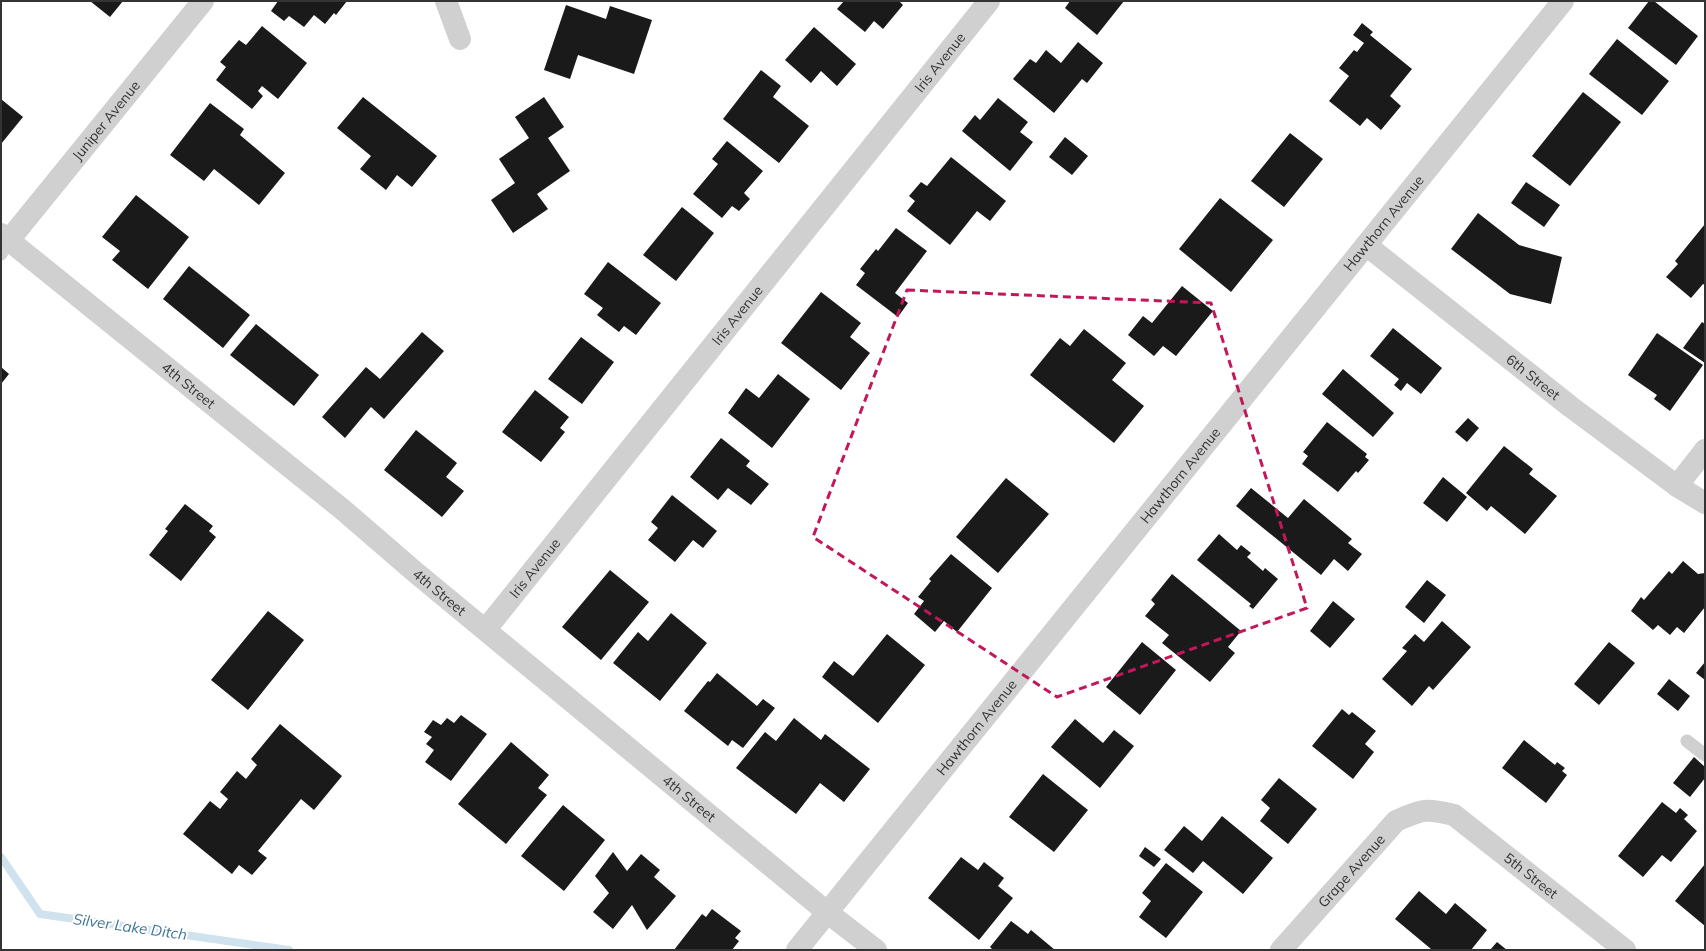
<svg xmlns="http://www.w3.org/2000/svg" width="1706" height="951" font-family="Mulish,sans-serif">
<rect width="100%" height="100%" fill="#fff"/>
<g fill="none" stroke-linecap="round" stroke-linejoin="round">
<path stroke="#cfe2ee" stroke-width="8" d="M1,857L40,914L289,950"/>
</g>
<path fill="#1a1a1a" d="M90,1H123L110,17Z
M278,1H347L336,15L334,13L325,24L314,15L304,27L289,16L284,21L271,11Z
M844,1H899L903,5L883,29L874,21L865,32L837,9Z
M1070,1H1124L1097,35L1065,8Z
M1649,1H1654L1698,36L1676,65L1628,28Z
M566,5L606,19L610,6L652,20L634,74L578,55L570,79L544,70Z
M1362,23L1373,32L1370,35L1412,69L1390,96L1401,106L1381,130L1367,118L1360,126L1329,101L1349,76L1339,68L1354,50L1357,52L1364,43L1353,35Z
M262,26L307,63L278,99L262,86L258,91L263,96L252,109L216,80L226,67L220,62L239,40L246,45Z
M814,27L856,64L837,86L821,71L811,83L785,60Z
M1617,39L1669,81L1642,115L1589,74Z
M1078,42L1103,63L1087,83L1082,79L1054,113L1013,79L1030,59L1036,63L1046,50L1061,63Z
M761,70L781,86L773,97L809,126L779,163L723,119Z
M1583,92L1621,122L1570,186L1532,156Z
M363,97L437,156L412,187L397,175L386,190L360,169L371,156L337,128Z
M544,97L564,127L548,138L570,171L537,194L548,209L513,233L491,200L515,183L499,159L529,138L515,117Z
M998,98L1028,122L1020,132L1033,142L1010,171L962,131L975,115L980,120Z
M1,99L23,117L1,144Z
M210,103L244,129L240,135L285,173L259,205L214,169L204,181L170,155Z
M1290,133L1323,159L1284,207L1251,181Z
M1065,137L1088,156L1072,175L1049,157Z
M727,141L763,171L744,193L750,199L739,211L732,206L722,218L693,194L718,164L712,159Z
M951,157L1006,201L990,221L977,211L950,245L907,211L915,201L909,196L921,182L927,186Z
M1526,182L1560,205L1544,227L1511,203Z
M136,195L189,237L148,289L112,260L120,251L102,237Z
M1220,198L1273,240L1231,292L1179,249Z
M682,207L714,233L676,281L643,255Z
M1478,213L1519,245L1562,257L1551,304L1510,294L1451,249Z
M1705,224V285L1703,284L1691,298L1666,277L1678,264L1675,261Z
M896,228L927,251L895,293L908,303L898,317L856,285L865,273L860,269L876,249L878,251Z
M608,262L661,303L636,335L624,326L619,332L597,315L603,308L584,294Z
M189,266L250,315L223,348L163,299Z
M1182,286L1213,311L1176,356L1163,346L1154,356L1128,335L1143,316L1152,323Z
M821,292L861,323L850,337L870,353L841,390L781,343Z
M1702,322L1705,324V363L1683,348Z
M256,324L319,375L294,406L230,355Z
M1393,328L1442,368L1421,394L1407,383L1401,391L1394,385L1399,379L1370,356Z
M1084,329L1126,363L1112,380L1144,406L1114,443L1030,375L1060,338L1070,346Z
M422,332L444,351L384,419L371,407L345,438L322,417L366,367L380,379Z
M1657,333L1703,365L1670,411L1654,399L1657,395L1628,375Z
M581,337L614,362L582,404L548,379Z
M1,367L9,374L1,384Z
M1343,369L1394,413L1373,437L1322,394Z
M778,374L810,399L772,448L728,413L746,388L759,398Z
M535,390L569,417L560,428L565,432L541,462L502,432Z
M1468,418L1479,428L1467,442L1455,432Z
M1327,422L1367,454L1365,457L1369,460L1358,473L1356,471L1338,492L1302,464L1308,456L1303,452Z
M416,430L457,463L446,477L464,491L442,517L384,470Z
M721,438L750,461L746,466L769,484L751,505L728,488L718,500L690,477Z
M1504,446L1533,469L1529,474L1557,496L1525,534L1491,506L1487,511L1466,493Z
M1443,477L1467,497L1447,522L1423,503Z
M1006,478L1049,514L998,573L956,537Z
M1251,488L1288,518L1304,499L1352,539L1348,543L1362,554L1348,571L1334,559L1321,575L1236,506Z
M672,495L717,531L703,548L693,540L675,562L648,540L658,528L651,522Z
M185,504L213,526L209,531L216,537L181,581L149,555L168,531L165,529Z
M1219,534L1237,550L1241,545L1251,553L1247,557L1263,571L1265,568L1278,579L1253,609L1249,606L1251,604L1197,560Z
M951,554L992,588L957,632L944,621L935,632L914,614L924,601L918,597L931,581L929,579Z
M1683,561L1698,574L1705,573V607L1684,633L1677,627L1670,635L1658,625L1653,630L1631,611L1641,597L1644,600L1669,571L1672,574Z
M610,570L649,602L601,660L562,627Z
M1172,574L1241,631L1228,647L1235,653L1210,682L1162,643L1169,635L1145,616L1155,604L1151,600Z
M1427,580L1446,595L1424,623L1405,607Z
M1333,601L1355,619L1330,648L1310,631Z
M268,611L304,640L248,710L211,680Z
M671,613L707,643L660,701L613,663L638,632L648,641Z
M1442,621L1471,647L1433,690L1429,686L1412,706L1382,679L1407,651L1402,648L1415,634L1424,642Z
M887,634L925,665L878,723L822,677L834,661L853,676Z
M1142,642L1176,670L1140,715L1106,687Z
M1609,642L1635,663L1599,705L1574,684Z
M1705,662V680L1696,673Z
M717,673L757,706L763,699L775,708L743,748L732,740L728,746L684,711L708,681L710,682Z
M1669,679L1690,696L1678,711L1657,694Z
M1342,709L1349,715L1352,712L1376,731L1365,744L1374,752L1353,779L1312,746Z
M461,715L487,734L451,781L425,762L434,750L426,744L432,737L424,732L433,720L441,725L447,718L454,723Z
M794,718L821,740L825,734L870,769L844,802L820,783L796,814L736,768L765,732L776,741Z
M1075,719L1103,743L1114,730L1134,746L1100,788L1051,747Z
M280,724L342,776L314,810L301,799L258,851L267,858L252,875L239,865L232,874L183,834L210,801L220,809L228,799L220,792L237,771L246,779L257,765L251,759Z
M1524,740L1555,765L1557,762L1565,768L1562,771L1567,775L1546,803L1502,768Z
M511,742L549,775L538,788L547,795L506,844L458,804Z
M1694,757L1705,767V778L1690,797L1673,783Z
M1043,774L1088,810L1054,852L1009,817Z
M1279,778L1317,809L1288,844L1260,821L1270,808L1261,800Z
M1662,802L1676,813L1680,808L1688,815L1684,819L1697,831L1671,862L1662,855L1643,877L1618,856Z
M563,805L605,840L564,891L521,856Z
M1222,816L1273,858L1243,894L1203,861L1193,873L1164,850L1184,826L1202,841Z
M1145,847L1161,859L1154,867L1139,856Z
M613,852L627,871L641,854L660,870L654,877L676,896L647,930L632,905L613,929L593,912L609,893L595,876Z
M961,857L978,870L984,862L1004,878L998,886L1013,898L979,940L928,898Z
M1166,863L1203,892L1166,938L1139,917L1151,901L1142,893Z
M1705,864V926L1675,901Z
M1419,891L1446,914L1455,903L1487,930L1471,950H1429L1431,949L1395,919Z
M712,909L741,931L735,938L739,941L732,950H674L702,914L706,917Z
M1011,921L1028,934L1031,930L1055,950H993L990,947Z
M1497,942L1507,950H1490Z"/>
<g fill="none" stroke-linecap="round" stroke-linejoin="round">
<path stroke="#d0d0d0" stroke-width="13" d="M1,254L9,240
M1687,741L1705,755"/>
<g stroke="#d0d0d0" stroke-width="22">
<path d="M446,1L460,39"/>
<path id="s1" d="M1,234L342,509L415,572L828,913L876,950"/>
<path id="s2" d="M9,240L203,1"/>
<path id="s3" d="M1366,245L1571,407L1677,486L1705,503"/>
<path d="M1677,486L1705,450"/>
<path id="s4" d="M486,629L989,1"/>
<path id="s5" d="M797,950L1563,1"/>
<path id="s6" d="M1281,950L1396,821C1423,809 1426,808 1454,815L1625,950"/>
</g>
</g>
<path fill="none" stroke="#c2185b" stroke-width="3" stroke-dasharray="8 5" stroke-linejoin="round" d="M907,290L1211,303L1307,608L1057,697L813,537Z"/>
<g text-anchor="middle" stroke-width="4" stroke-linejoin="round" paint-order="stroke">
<g font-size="14" fill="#333" stroke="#fff">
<text dy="5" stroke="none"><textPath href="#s4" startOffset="726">Iris Avenue</textPath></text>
<text dy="5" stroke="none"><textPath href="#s2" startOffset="154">Juniper Avenue</textPath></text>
<text dy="5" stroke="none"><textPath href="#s5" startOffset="934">Hawthorn Avenue</textPath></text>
<text dy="5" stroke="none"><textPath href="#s4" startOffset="402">Iris Avenue</textPath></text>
<text dy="5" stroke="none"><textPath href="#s3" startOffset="213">6th Street</textPath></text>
<text dy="5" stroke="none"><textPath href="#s1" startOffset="241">4th Street</textPath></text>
<text dy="5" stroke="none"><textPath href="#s5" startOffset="610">Hawthorn Avenue</textPath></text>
<text dy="5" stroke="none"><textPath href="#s4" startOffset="78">Iris Avenue</textPath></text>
<text dy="5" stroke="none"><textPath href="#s1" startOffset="566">4th Street</textPath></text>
<text dy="5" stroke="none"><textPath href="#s5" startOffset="286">Hawthorn Avenue</textPath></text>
<text dy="5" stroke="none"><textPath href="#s1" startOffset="890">4th Street</textPath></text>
<text dy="5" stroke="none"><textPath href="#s6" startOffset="106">Grape Avenue</textPath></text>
<text dy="5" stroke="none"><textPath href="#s6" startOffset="331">5th Street</textPath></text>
</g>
<g font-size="15" font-style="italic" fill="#3f7597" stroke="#fff">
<text transform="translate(130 927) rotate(8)" y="5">Silver Lake Ditch</text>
</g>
</g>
<rect width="1706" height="951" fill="none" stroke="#333333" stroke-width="4"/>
</svg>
